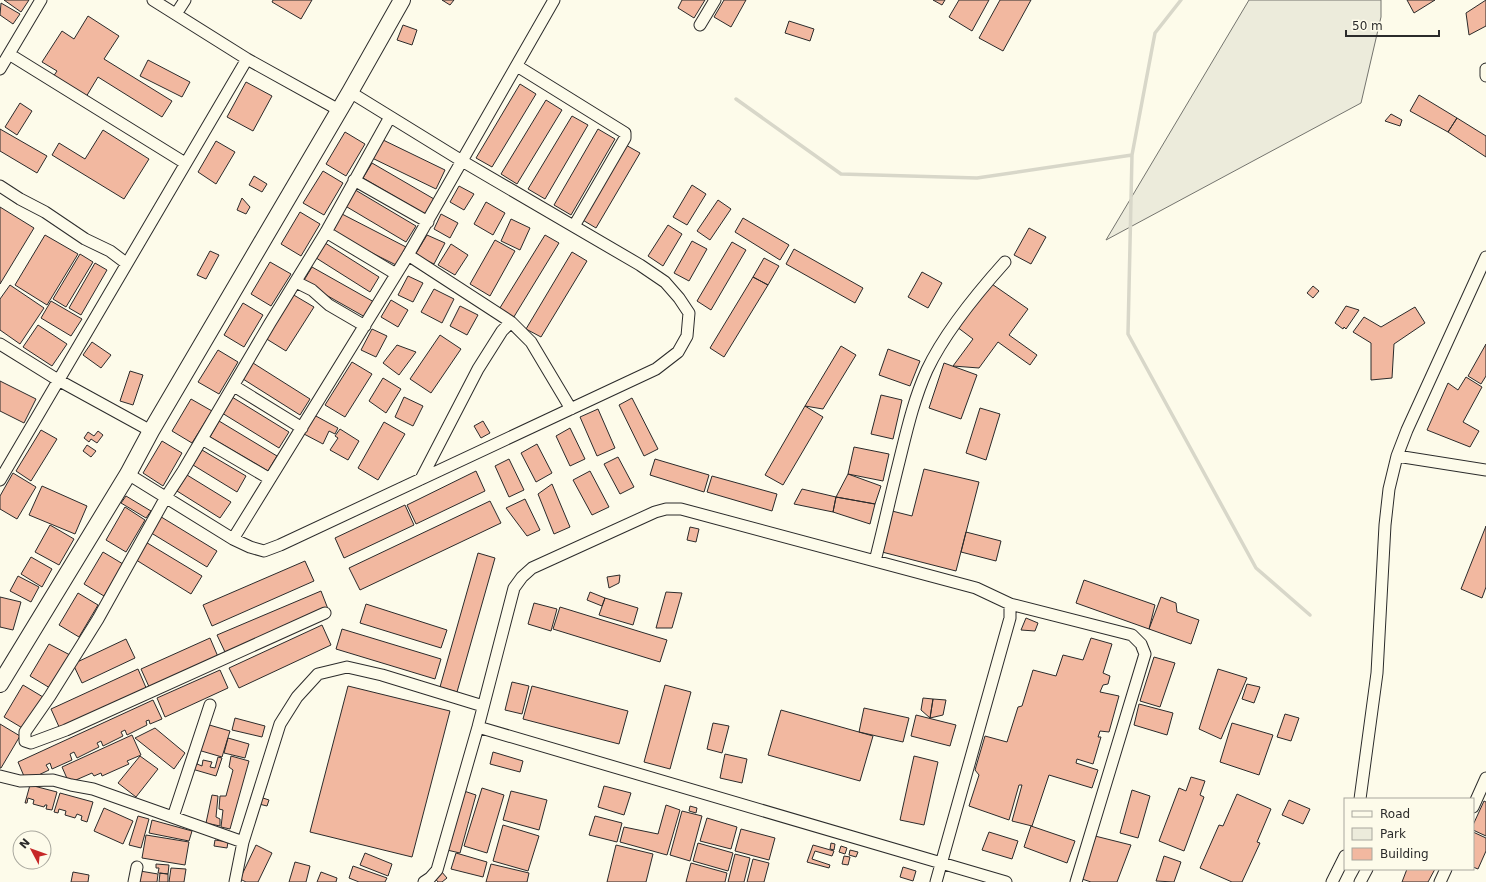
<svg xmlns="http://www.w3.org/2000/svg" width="1486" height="882" font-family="'DejaVu Sans',sans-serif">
<rect width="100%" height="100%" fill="#fdfbea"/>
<path fill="#ecebdb" stroke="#74746e" d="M1249,0H1381V17L1361,103L1106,240Z"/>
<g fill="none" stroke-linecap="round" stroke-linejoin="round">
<path stroke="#d8d7c9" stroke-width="3.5" d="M1181,0L1155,33L1132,155L1128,334L1256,568L1310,615
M736,99L841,174L977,178L1132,155"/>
</g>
<path fill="#f2b8a0" stroke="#2b2b2b" d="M4,0H29L21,12Z
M273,0H312L301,19L272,2Z
M442,0H454L450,5Z
M682,0H705L694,18L678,8Z
M724,0H746L731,27L714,17Z
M933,0H945L942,5Z
M959,0H989L972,31L949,17Z
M1000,0H1031L1003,51L979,38Z
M1407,0H1435L1414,13Z
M1486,0V26L1469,35L1466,13Z
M1,3L20,14L13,24L0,15Z
M88,16L119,36L104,59L172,101L162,117L98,77L86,97L53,77L57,71L42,62L62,31L74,39Z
M789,21L814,29L810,41L785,33Z
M403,25L417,30L412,45L397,40Z
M148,60L190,82L182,97L140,76Z
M246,82L272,96L253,131L227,117Z
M520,84L536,94L492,167L476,158Z
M1419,95L1457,118L1448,132L1410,111Z
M546,100L562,110L517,184L501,174Z
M20,103L32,111L17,135L5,127Z
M1391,114L1402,120L1400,126L1385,121Z
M572,116L588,125L545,199L528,189Z
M1457,118L1486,136V157L1448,132Z
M0,129L47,156L37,173L0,151Z
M598,129L615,139L571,215L554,205Z
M103,130L149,159L124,199L52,155L59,143L85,159Z
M345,132L365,144L346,176L326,164Z
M379,138L445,170L436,189L370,157Z
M216,141L235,152L216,184L198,172Z
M624,144L640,153L596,228L581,219Z
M372,163L434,199L425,214L363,178Z
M323,171L343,183L324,215L303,203Z
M254,176L267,184L262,192L249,185Z
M692,185L706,194L687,225L673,217Z
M459,186L474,194L464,210L450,202Z
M352,188L416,226L406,242L342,204Z
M242,198L250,207L246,214L237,210Z
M718,200L731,209L710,240L697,231Z
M486,202L505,213L493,235L474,224Z
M0,207L34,228L0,284Z
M300,212L320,224L301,256L281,244Z
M342,214L406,247L396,265L332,233Z
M441,214L458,223L450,238L434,229Z
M743,218L789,245L780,260L735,232Z
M511,219L530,228L520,250L501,241Z
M668,225L682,234L663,266L648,256Z
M1029,228L1046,237L1031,264L1014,255Z
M45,235L78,254L47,305L15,285Z
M427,235L445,243L434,264L415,255Z
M545,235L559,243L512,320L498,311Z
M495,240L515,251L490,296L470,284Z
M322,241L379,277L370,292L313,256Z
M692,241L707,249L689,281L674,273Z
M732,242L746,250L711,310L697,301Z
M451,244L468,255L455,275L438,265Z
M794,249L863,288L855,303L786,264Z
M210,251L219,255L206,279L197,275Z
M572,252L587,261L541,337L526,329Z
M80,254L93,262L66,307L53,299Z
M764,258L779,266L768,285L753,277Z
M270,262L291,274L271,306L251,294Z
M95,263L107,270L81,315L69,308Z
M312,267L374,302L365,317L303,282Z
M922,272L942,283L928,308L908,297Z
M408,276L423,283L413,302L398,295Z
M753,277L768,285L724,357L710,348Z
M989,282L1028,309L1009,335L1037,355L1030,365L998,342L979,368L953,366L973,339L957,327Z
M10,285L44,308L20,344L0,330V299Z
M1313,286L1319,291L1313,298L1307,293Z
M434,289L454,299L442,323L421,312Z
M292,294L314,307L286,351L265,338Z
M391,300L408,310L398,327L381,317Z
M51,301L82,319L71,336L41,318Z
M243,303L263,315L244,347L224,335Z
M460,306L478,315L467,335L450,326Z
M1346,306L1359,310L1346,329L1344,327L1343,329L1335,323Z
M1415,307L1425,323L1394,344L1392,378L1371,380V343L1353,332L1364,317L1381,327Z
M38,325L67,344L52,366L23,347Z
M372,329L387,336L376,357L361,350Z
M440,335L461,349L431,393L410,379Z
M92,342L111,355L101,368L83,355Z
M1486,344V376L1481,384L1468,376Z
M397,345L416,352L399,375L383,363Z
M841,346L856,355L823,409L805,406Z
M888,349L920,361L910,386L879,375Z
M218,350L238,362L219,394L198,382Z
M352,362L372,374L345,417L325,405Z
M253,363L310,399L300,415L243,379Z
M944,363L977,375L961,419L929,408Z
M130,371L143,375L133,405L120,401Z
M1466,377L1482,387L1463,422L1479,431L1470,447L1427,430L1448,383L1458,390Z
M383,378L401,389L386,413L369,401Z
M0,381L36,399L24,423L0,411Z
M881,395L902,400L893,439L871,434Z
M232,397L289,432L279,448L222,413Z
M404,397L423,406L413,426L395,417Z
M632,398L658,449L644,456L619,405Z
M191,399L212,411L192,443L172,431Z
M805,406L823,417L783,485L765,475Z
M980,408L1000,414L986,460L966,453Z
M598,409L615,448L597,456L580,417Z
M314,415L338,428L335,434L329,431L323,444L304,434Z
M219,421L277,456L268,471L210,437Z
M483,421L490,433L481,438L474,426Z
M384,422L405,434L378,480L358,468Z
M570,428L585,459L570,466L556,436Z
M340,429L359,441L348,460L330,450L338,438L335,436Z
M41,430L57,439L31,481L16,471Z
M98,431L103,435L97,443L91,439L89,442L84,438L88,432L94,436Z
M162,441L182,453L163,486L143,473Z
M537,444L552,473L536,482L521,453Z
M87,445L96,451L91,457L83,451Z
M854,447L889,454L883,481L848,474Z
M202,450L246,476L237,492L193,465Z
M618,457L634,487L620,494L604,464Z
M509,459L524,490L509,497L495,466Z
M655,459L709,475L704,492L650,475Z
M924,469L979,482L956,571L882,552L892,511L912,516Z
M476,471L485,491L416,524L407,505Z
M590,471L609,507L592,515L573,480Z
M13,473L36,487L17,519L0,509V496Z
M848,474L881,486L875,504L836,497Z
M187,475L231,502L220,518L177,491Z
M712,476L777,494L772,511L707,492Z
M552,484L570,527L554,534L538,494Z
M42,486L87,506L75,534L29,515Z
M802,489L836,497L833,512L794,504Z
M126,496L151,511L146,518L121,503Z
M836,497L875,504L870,524L833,512Z
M525,499L540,530L527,536L506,508Z
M490,501L501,523L360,590L349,568Z
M405,505L414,525L344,558L335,538Z
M125,507L145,520L126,552L106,540Z
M158,515L217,551L207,567L148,531Z
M50,525L74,539L59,565L35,552Z
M1486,526V587L1482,598L1461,589Z
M690,527L699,529L696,542L687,540Z
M966,532L1001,541L996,561L961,552Z
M144,541L202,576L191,594L133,558Z
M103,552L123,564L104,596L84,584Z
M478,553L495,558L457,692L440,687Z
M31,557L52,569L42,587L21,574Z
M305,561L314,581L212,626L203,605Z
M620,575L619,583L609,588L607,577Z
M18,576L39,587L31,602L10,591Z
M1084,580L1155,605L1149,629L1076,603Z
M321,591L328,609L225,652L217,635Z
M590,592L605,598L602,606L587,600Z
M666,592L682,593L672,628H656Z
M78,593L98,605L79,637L59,625Z
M0,597L21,602L13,630L0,627Z
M1161,597L1176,603L1177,612L1199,620L1191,644L1149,629Z
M605,598L638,608L633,625L599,615Z
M534,603L557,609L551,631L528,624Z
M366,604L447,630L441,648L360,623Z
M560,607L667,640L660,662L553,629Z
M1026,618L1038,623L1035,631L1021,630Z
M322,625L331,645L239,688L229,668Z
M342,629L441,659L435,679L336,649Z
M210,638L219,659L150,689L141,669Z
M1091,638L1112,644L1103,673L1110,676L1108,684L1103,685L1100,692L1119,696L1109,732L1100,731L1098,737H1101L1093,764L1077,759L1076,763L1098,770L1092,788L1049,775L1032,826L1012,821L1022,785H1019L1009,820L969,806L979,775L975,770L985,736L1007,742L1018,707L1022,706L1033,670L1056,676L1063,655L1083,660Z
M126,639L135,658L82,683L73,664Z
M49,644L70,655L50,688L30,676Z
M1154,657L1175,663L1160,707L1140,701Z
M138,669L147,690L60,729L51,709Z
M1218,669L1247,678L1221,739L1199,729Z
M220,670L228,688L165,717L157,698Z
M512,682L529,686L522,714L505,710Z
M1247,684L1260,687L1254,703L1242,699Z
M23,685L43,697L24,729L4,717Z
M665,685L691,692L670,769L644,762Z
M348,686L450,711L412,857L310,832Z
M532,686L628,711L619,744L523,719Z
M923,698L933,699L930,718L921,710Z
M933,699L946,700L943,715L930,718Z
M153,700L162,719L150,724L149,720L146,721L147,725L127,735L125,730L121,732L123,736L103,746L101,741L97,743L99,747L77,758L74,752L70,754L72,760L52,769L50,763L46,765L49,770L26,781L18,762Z
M1139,704L1173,713L1167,735L1134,725Z
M864,708L909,718L903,742L859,732Z
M781,710L873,736L860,781L768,755Z
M1285,714L1299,718L1291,741L1277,737Z
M916,715L956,725L950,746L911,736Z
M235,718L265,726L262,737L232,730Z
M713,723L729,726L722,753L707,749Z
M1232,723L1273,735L1259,775L1220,762Z
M0,724L20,736L1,768H0Z
M206,724L230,731L222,757L198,750Z
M155,728L185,753L174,769L135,738Z
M132,735L141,755L127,761L129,764L102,776L101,773L94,776L92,773L69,783L62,767Z
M228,738L249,744L245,758L224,753Z
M493,752L523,761L520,772L490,764Z
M197,753L200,754L197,764L202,766L203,760L212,762L210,767L215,768L218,757L222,758L216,776L192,769Z
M725,754L747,759L742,783L720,778Z
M140,756L158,769L136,797L118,783Z
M231,756L249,761L230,829L221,827L223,810L219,809L220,796H226L233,770L229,767Z
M914,756L938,762L924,825L900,820Z
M1191,777L1205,781L1200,795L1204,797L1184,851L1159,841L1179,788L1186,791Z
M30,785L57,792L52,810L46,809L47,805H45L44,807L33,804L34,800L28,798L27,803H25Z
M604,786L631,793L624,815L598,807Z
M482,788L504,795L487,853L464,846Z
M1132,790L1150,796L1138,838L1120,833Z
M464,791L476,795L460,853L447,850Z
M511,791L547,800L539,830L503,820Z
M60,793L93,802L87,822L81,820L82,816L77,814L75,818L65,815L66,811L59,809L58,813L54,812Z
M1237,794L1271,809L1257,842L1260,843L1242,882H1232L1200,868L1219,825L1223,826Z
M212,795L218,796L216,817L220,819V826L206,823Z
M260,797L269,800L267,806L259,804Z
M1289,800L1310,809L1303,824L1282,815Z
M1484,801L1486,802V836L1473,830V825Z
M666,805L680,810L667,855L620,842L624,827L658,834Z
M690,806L697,808L696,813L689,811Z
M104,808L133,821L123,844L94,831Z
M682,811L702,816L690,861L670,855Z
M138,816L149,819L141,848L129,845Z
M595,816L622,823L617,842L589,835Z
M707,818L737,827L731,849L700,841Z
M152,820L192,831L189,841L149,833Z
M503,825L539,836L528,871L493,861Z
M1031,826L1075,841L1067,863L1024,847Z
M741,829L775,838L769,860L735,851Z
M989,832L1018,841L1012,859L982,850Z
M1473,832L1486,838V851L1478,869L1473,867Z
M146,835L189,842L185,865L142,858Z
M1095,836L1131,845L1117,882H1091L1082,879Z
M215,840L228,842L227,848L214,846Z
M698,843L733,853L728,871L693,861Z
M831,843L835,844L834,850L830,849Z
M256,845L272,853L258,882H246L240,879Z
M616,845L653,854L646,882H607Z
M813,845L834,851L832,856L815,851L812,859L830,865L829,868L807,862Z
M841,846L847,848L845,854L839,852Z
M850,850L858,852L856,857L849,855Z
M365,853L392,864L388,876L360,865Z
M456,853L487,862L483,877L451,869Z
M735,854L750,858L744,882H728Z
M844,856L850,857L848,865L842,864Z
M1164,856L1181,862L1174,882L1156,881Z
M753,859L769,863L764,882H747Z
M295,862L310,866L306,882H289Z
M691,863L727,873L725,882H686Z
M156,864L169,865L168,874L158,873L159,868H156Z
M491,864L529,873L527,882H486Z
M353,866L387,878L385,882H359L349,878Z
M903,867L916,871L913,881L900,877Z
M171,868L186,869L184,882H169Z
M1407,869H1435L1428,882H1402Z
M140,871L158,874L157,882H138Z
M441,871L447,878L442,882H438L434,877Z
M73,872L89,875L88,882H71Z
M321,872L337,878L336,882H317Z
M160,873L168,874V882H159Z"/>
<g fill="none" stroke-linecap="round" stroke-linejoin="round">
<defs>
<path id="street" d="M153,0L247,59L339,110
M176,14L185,0
M700,25L715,0
M9,54L185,163
M517,66L625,133V138L574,226
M0,69L41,0
M1486,69V76
M354,180L428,222
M0,186L20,199L45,212L85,239L110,251L126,263
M326,232L396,274
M408,255L511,322
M296,282L312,290L329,305L365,326
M0,344L58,380L151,431
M234,386L302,428
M202,439L270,479
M1397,456L1486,470
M128,474L233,539L250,547L264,551L280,545L656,369L678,352L687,336L689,313L679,298L665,282L640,265L462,161L350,92
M421,479L478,369L502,331L511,322L531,342L571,409
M0,480L247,59
M233,539L408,255L554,0
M875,561C883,530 890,498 898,466C906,434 913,401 927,370C944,334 979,291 1005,262
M1010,604L1132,635L1141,644L1145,654L1076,882
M325,613L66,730L31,743L25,741V732L50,696L98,619L166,497L183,471L270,323L326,232L390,117
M478,727L1006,882
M0,776L20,781L53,780L71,785L93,789L243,842
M1360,799L1377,673L1385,525L1389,489L1397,456L1407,430L1486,257
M1473,807L1486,778
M173,817L210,705
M134,882L137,867
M235,882L243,842L280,724L297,697L318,674L347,667L382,675L483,706
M424,882L430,878L437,870L478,727L514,588L522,577L532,568L655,512L666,509H681L976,588L1010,604V618L936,882
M1332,882L1345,856
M1360,882L1367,869
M1440,882L1446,869"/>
<path id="secondary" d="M0,684L128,474L151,431L350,92L402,0"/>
</defs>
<use href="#street" stroke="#2b2b2b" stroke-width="13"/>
<use href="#secondary" stroke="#2b2b2b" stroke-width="18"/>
<use href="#street" stroke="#fdfbea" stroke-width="11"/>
<use href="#secondary" stroke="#fdfbea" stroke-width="16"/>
</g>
<rect x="1344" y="798" width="130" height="72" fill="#fdfbea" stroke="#a9a89e"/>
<rect x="1352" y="811" width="20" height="6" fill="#fdfbea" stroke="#a9a89e"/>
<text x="1380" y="818" font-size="12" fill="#2b2b2b">Road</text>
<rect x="1352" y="828" width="20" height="12" fill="#ecebdb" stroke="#a9a89e"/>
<text x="1380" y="838" font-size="12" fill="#2b2b2b">Park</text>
<rect x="1352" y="848" width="20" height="12" fill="#f2b8a0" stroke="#a9a89e"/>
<text x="1380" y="858" font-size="12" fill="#2b2b2b">Building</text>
<g transform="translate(32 850) rotate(311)"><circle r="19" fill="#fdfbea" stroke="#a9a89e"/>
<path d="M0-3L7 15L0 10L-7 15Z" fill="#c62828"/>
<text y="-6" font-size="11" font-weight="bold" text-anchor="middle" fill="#2b2b2b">N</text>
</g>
<path d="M1346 30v6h93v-6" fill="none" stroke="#2b2b2b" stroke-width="2"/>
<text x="1352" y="30" font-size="12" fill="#2b2b2b" stroke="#fdfbea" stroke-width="3" paint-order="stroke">50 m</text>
</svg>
